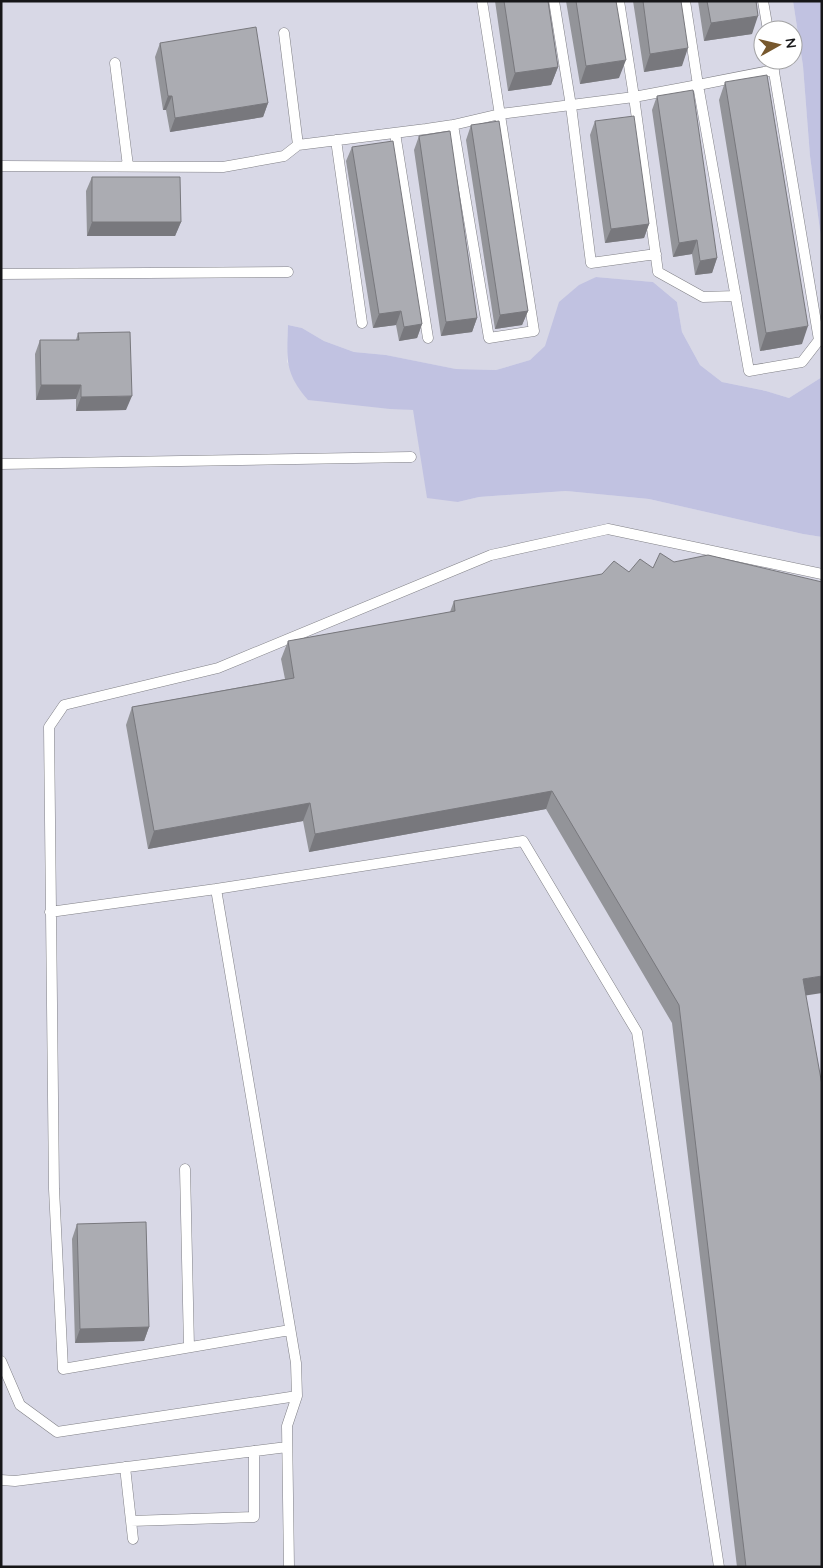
<svg xmlns="http://www.w3.org/2000/svg" width="823" height="1568" font-family="Quicksand,sans-serif">
<rect width="100%" height="100%" fill="#e4e4eb"/>
<path fill="#d8d8e6" fill-rule="evenodd" d="M1,1H793L803,66L810,156L822,245V377L789,398L766,391L722,382L700,365L682,332L677,302L653,282L596,277L560,302L546,346L530,360L496,370L456,369L386,355L354,352L324,341L302,328L288,325L287,362L318,401L413,410L458,502L479,497L566,491L649,499L803,534L822,537V1567H1ZM763,30H793V60H763Z"/>
<path fill="#c1c2e1" d="M793,1H822V245L810,156L803,66Z
M596,277L653,282L677,302L682,332L700,365L722,382L766,391L789,398L822,377V537L803,534L649,499L566,491L479,497L458,502L427,498L413,410L390,409L308,400C284,372 287,359 288,325L302,328L324,341L354,352L386,355L456,369L496,370L530,360L545,346L559,302L579,285Z"/>
<g fill="none" stroke-linecap="round" stroke-linejoin="round">
<defs>
<path id="lane" d="M554,1L571,106L591,263L656,254
M619,1L634,97L658,272L703,297L736,296
M763,1L768,30
M772,60L819,340L802,362L749,371L698,85L774,70
M115,63L128,166
M453,125L489,338L534,331L482,1
M395,133L428,338
M336,140L362,323
M298,145L426,129L453,125L500,114L634,97L698,85L685,1
M1,166L223,167L284,156L298,145L284,33
M1,274L288,272
M1,464L411,457
M216,889L296,1363L297,1396L287,1426L289,1567
M50,912L216,889L523,841L637,1032L719,1567
M185,1169L189,1347
M290,1330L63,1369L54,1189L49,727L64,705L218,668L491,555L608,529L822,574
M1,1361L20,1405L57,1432L297,1396
M125,1467L133,1539
M1,1480L15,1481L287,1447
M131,1521L254,1517V1451"/>
</defs>
<use href="#lane" stroke="#808086" stroke-width="11"/>
<use href="#lane" stroke="#fff" stroke-width="10"/>
</g>
<path fill="#939499" d="M495,1H548L558,67L551,85L508,91Z
M566,1H616L619,78L580,84Z
M633,1H681L682,66L644,72Z
M698,1H756L752,34L704,41Z
M160,43L268,103L263,117L170,132L166,110H163L155,57Z
M725,82L802,344L760,351L719,100Z
M657,96L717,258L712,273L695,275L692,254L673,257L652,110Z
M595,121L649,224L644,238L605,243L590,135Z
M471,125L528,311L522,325L495,329L466,140Z
M419,136L477,318L472,332L441,336L414,150Z
M352,147L422,324L417,338L399,341L396,325L373,328L346,161Z
M92,177L181,222L175,236H87L86,191Z
M78,333L126,410L76,411V399L36,400L35,354L40,340H76Z
M454,601L806,995L822,1567H737L672,1023L546,809L309,852L303,821L148,849L126,725L132,707L285,679L281,659L288,641L450,612Z
M77,1224L149,1327L144,1341L75,1343L72,1239Z"/>
<path fill="#78787d" d="M758,16L752,34L704,41L711,23Z
M688,48L682,66L644,72L650,54Z
M626,60L619,78L580,84L586,66Z
M558,67L551,85L508,91L515,73Z
M168,96H172L166,110H163Z
M268,103L263,117L170,132L175,118Z
M92,222H181L175,236H87Z
M649,224L644,238L605,243L611,229Z
M697,240L692,254L673,257L679,243Z
M717,258L712,273L695,275L700,261Z
M401,311L396,325L373,328L379,314Z
M528,311L522,325L495,329L500,315Z
M477,318L472,332L441,336L446,322Z
M422,324L417,338L399,341L404,327Z
M808,326L802,344L760,351L766,333Z
M41,385H81L76,399L36,400Z
M132,396L126,410L76,411L81,397Z
M552,791L546,809L309,852L315,834Z
M310,803L303,821L148,849L154,831Z
M822,976V993L796,997L803,979Z
M149,1327L144,1341L75,1343L80,1329Z"/>
<path fill="#abacb2" stroke="#78787d" d="M504,1H548L558,67L515,73Z
M576,1H616L626,60L586,66Z
M643,1H681L688,48L650,54Z
M707,1H756L758,16L711,23Z
M256,27L268,103L175,118L172,96H168L160,43Z
M767,75L808,326L766,333L725,82Z
M693,90L717,258L700,261L697,240L679,243L657,96Z
M634,116L649,224L611,229L595,121Z
M499,121L528,311L500,315L471,125Z
M450,131L477,318L446,322L419,136Z
M393,141L422,324L404,327L401,311L379,314L352,147Z
M92,177H180L181,222H92Z
M130,332L132,396L81,397V385H41L40,340H79L78,333Z
M660,553L674,562L708,555L822,582V976L803,979L822,1085V1567H746L679,1005L552,791L315,834L310,803L154,831L132,707L294,678L288,641L455,611L454,601L602,574L614,561L629,572L640,559L653,568Z
M146,1222L149,1327L80,1329L77,1224Z"/>
<rect width="823" height="1568" fill="none" stroke="#161618" stroke-width="5"/>
<g transform="translate(778 45) rotate(82)"><circle r="24" fill="#ffffff" stroke="#a2a2a3"/>
<path d="M0-4L9 19L0 12L-9 19Z" fill="#77582d"/>
<text y="-8" font-size="14" font-weight="bold" text-anchor="middle" fill="#161618">N</text>
</g>
</svg>
